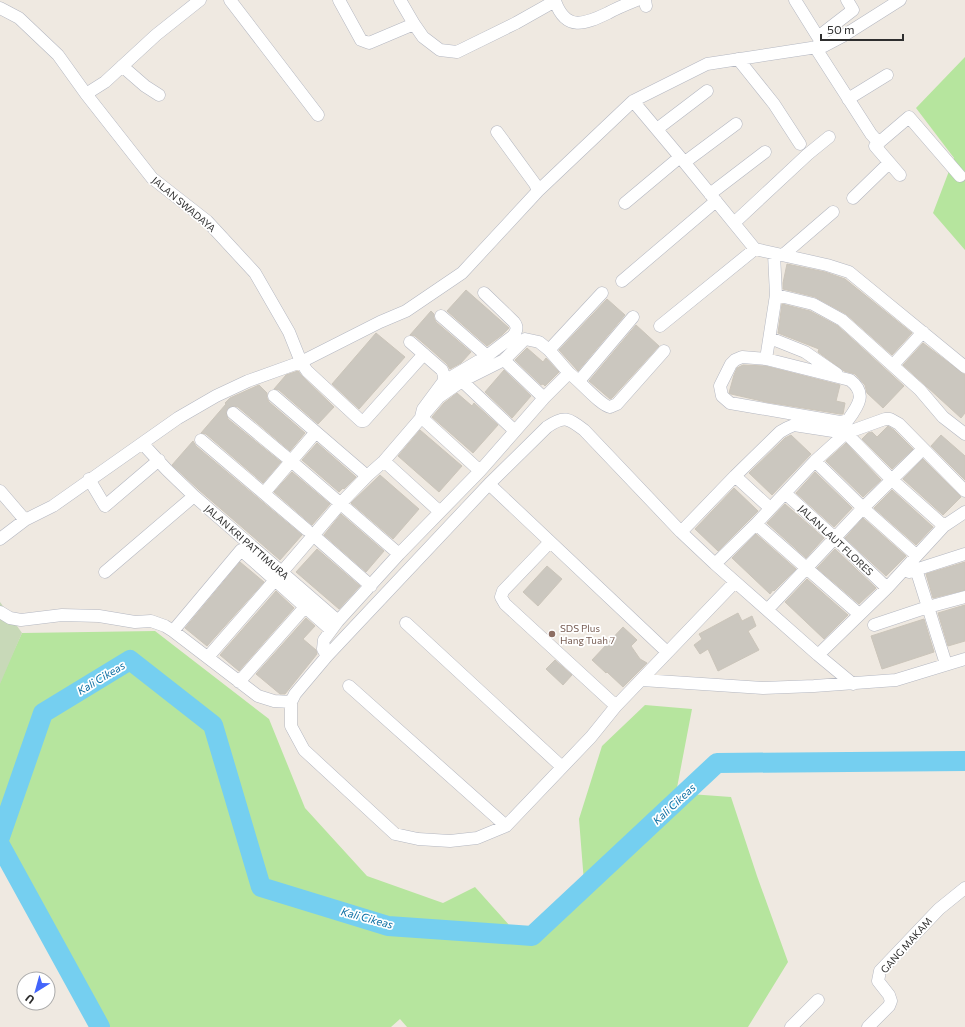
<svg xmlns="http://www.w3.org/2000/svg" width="965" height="1027" font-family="Commissioner,sans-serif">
<rect width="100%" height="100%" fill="#efe9e1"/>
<path fill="#b6e59e" d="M965,57V250L933,213L954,158L916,108Z
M155,631L269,719L305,808L367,876L443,903L475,887L526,944L585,895L579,819L602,746L645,705L692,709L676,793L731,797L757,876L788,962L748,1027H407L400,1019L391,1027H107L48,929L0,831V681L22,633Z"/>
<path fill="#c8d9b8" d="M0,602L22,633L0,684Z"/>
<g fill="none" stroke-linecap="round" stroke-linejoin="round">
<path stroke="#75cff0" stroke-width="20" d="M0,837L43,713L130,660L213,725L261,887L388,926L532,936L717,763L965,761
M0,845L100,1027"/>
</g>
<path fill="#cbc7bf" stroke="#cbc5ba" d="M787,264L825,272L845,279L912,333L892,355L846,314L815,297L783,289V283Z
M466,290L509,328L502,335L487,346L447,311Z
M607,299L625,315L578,371L559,350Z
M782,304L810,311L838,326L904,386L883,408L867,393L865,385L855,374L844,371L818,352L819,349L778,333Z
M431,311L434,314V318L436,322L471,352L461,363L450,369L447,364L429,348L415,336L410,335Z
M636,325L659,346L612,398L610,399L589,381Z
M376,333L405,357L359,409L332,384Z
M923,343L965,375V413L961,418L903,365Z
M527,348L543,362L546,358L559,372L545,386L543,384L541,385L515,360Z
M743,365L765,366L840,385L836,401L845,403L843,414H840L766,402L731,394L729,393L734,375L737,368Z
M504,370L531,396L512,418L485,392Z
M298,371L302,376L334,407L318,424L279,390L274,389L286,375Z
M259,385L267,393V398L269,402L305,433L290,451L238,407L234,406L228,408L226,412L228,419L281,462L263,483L206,434L201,433L226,404L225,403L230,398Z
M457,393L472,406L474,403L498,425L473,453L432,417L444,403Z
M888,426L894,430L913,449L892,469L862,439L868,433L872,432L877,437Z
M420,430L462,466L439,492L398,456Z
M791,435L811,454L772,495L749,473L785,438Z
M941,435L965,456V480L931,446Z
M193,441L196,446L302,535L280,560L199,490L172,465Z
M317,443L356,477L344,489L343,488L339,492L302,460Z
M846,443L881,480L863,497L826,461Z
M923,459L961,497L943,515L903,479Z
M292,472L330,504L312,525L274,492Z
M815,472L852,508L834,527L796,493Z
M380,475L419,509L393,539L351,503Z
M734,488L758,511L718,551L695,529Z
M892,490L933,527L916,545L874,508Z
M785,504L824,538L806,558L767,523Z
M341,514L384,551L366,572L324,535Z
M863,518L906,556L886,576L845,538Z
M756,534L796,569L774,591L773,590L770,594L732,558Z
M317,549L360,586L339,609L296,572Z
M835,549L876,588L859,604L817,568Z
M240,562L264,582L207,646L185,628Z
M965,562V590L933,598L926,574Z
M547,566L562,579L538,606L523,592Z
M807,579L848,615L824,639L785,602Z
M276,591L294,608L239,671L220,655Z
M965,605V641L948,646L938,613Z
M738,613L742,621L752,616L756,626L748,631L759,650L718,671L708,649L700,654L694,645L702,639L699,634Z
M306,618L315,626L303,639L316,650L317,654L285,694H280L256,674Z
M924,619L934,652L882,669L871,636Z
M623,627L637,640L631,646L640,659L647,663L623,687L607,672L606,673L592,660Z
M555,660L572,675L563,685L546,669Z"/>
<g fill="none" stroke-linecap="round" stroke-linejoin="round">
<defs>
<path id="street" d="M230,0L318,115
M339,0L361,40L369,43L414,24
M400,0L414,24L423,37L440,50L457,52L516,23L555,1C566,32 585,24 608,13C617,8 627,4 637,0
M645,0L646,6
M795,0L818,37L853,10L847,0
M0,8L19,18L58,55L86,94L152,178L207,221L255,273L289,332L301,362L307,371L361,421H364L424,354
M815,47L871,134L879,143
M738,59L774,104L800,144
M122,66L145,86L159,95
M86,94L105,82L156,35L200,0
M848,99L887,75
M633,101L680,157L755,249L827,265L849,272L965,367
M657,129L707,91
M497,132L535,184L538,191
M685,162L736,124
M900,175L875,146L909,117L960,176
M710,194L765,152
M853,198L889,163
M625,203L680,157
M734,223L808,154L829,137
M783,255L833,212
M622,281L716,201
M776,295L813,304L842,320L920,390L943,417L965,434
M441,316L487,356
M660,326L755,249
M770,338L805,352L837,374
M410,342L442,370C444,375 445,377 443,382L423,409L421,417L480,471
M549,350L602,293
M742,357L766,359L850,380C867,393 859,405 848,420L840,422L730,403L722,396L720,386L731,364L735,360Z
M766,359L776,295L774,254
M504,360L544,398
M893,365L923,332
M462,381L515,431
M579,381L633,317
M443,382L487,356L513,336C517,331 518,327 514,322L484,293
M274,396L367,476
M233,413L291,461L399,554
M201,440L307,530
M143,444L167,470L194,496L338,621
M384,461L440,512
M815,461L863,508L916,555
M735,476L770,508
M89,479L105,506L159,460
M489,484L667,652
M0,491L25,520
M264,493L316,432
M785,493L835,538L887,588
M756,524L859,614
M681,532L735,476L780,432L787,428L794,425L846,433L891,479L944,526
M313,535L371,586
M0,539L25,520L53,506L178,418L216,396L248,381L301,362L380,322L406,311L462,273L538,191L633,101L707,64L824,46L843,36L900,0
M550,542L503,591L501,597L505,604L616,706
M715,564L756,524L815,461L846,433L885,419H890L899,424L965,491
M916,569L946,664
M105,572L194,496
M282,572L341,503L367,476L384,461L439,397L462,381L504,360L525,339L539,342L549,350L569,373
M909,572L965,554
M735,582L616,706L591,737L506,826L477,838L450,841L418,839L395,834L304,750L291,726V702L295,694L327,656L489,484L547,427C564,415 568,418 584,430L681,532L715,564L818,655L853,684
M768,609L863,508L923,449
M0,612L10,618L21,620L62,615L99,616L135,622L151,621L165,626L173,631L258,696L274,701L291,702
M406,623L562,767
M874,625L928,607L965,597
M173,631L241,550L331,630
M818,655L887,588L944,526L965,512
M327,656L323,649L324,640L338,621L399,554L480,471L544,398L569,373C579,380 601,406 610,407L617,404L664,351
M208,657L275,580
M642,680L763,688L814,686L896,680L965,659
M239,682L305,607
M349,686L506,826
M791,1027L818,1000
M868,1027L889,1006L891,1001L889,995L878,981L880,971L939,909L965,888"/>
</defs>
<use href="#street" stroke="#b4b7c1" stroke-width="13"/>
<use href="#street" stroke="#fff" stroke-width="12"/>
</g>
<circle fill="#8d6e63" stroke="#fff" stroke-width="1.5" cx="552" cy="634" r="4"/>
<g text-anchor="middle" stroke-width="3.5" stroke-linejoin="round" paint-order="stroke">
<g font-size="10" fill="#2e2e2e" stroke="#fff">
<text transform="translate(184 204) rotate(40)" y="4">JALAN SWADAYA</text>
<text transform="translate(836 540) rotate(43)" y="4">JALAN LAUT FLORES</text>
<text transform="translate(247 542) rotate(41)" y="4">JALAN KRI PATTIMURA</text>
<text transform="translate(906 945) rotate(-48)" y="4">GANG MAKAM</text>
</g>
<g font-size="10" fill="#785e54" stroke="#fff" text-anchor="start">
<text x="560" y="632">SDS Plus<tspan x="560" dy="12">Hang Tuah 7</tspan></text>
</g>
<g font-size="11" font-style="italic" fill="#0d6fa3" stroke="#fff">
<text transform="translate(101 678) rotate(-31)" y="4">Kali Cikeas</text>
<text transform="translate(674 804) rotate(-43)" y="4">Kali Cikeas</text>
<text transform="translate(367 918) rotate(15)" y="4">Kali Cikeas</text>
</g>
</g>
<g transform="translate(36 991) rotate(217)"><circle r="19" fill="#ffffff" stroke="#ababab"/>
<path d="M0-3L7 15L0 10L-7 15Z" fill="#4264fb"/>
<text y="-6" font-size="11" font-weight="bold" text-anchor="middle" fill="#2e2e2e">U</text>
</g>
<path d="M821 34v6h82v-6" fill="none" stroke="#2e2e2e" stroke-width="2"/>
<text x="827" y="34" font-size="12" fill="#2e2e2e" stroke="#ffffff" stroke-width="3" paint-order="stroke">50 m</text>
</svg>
